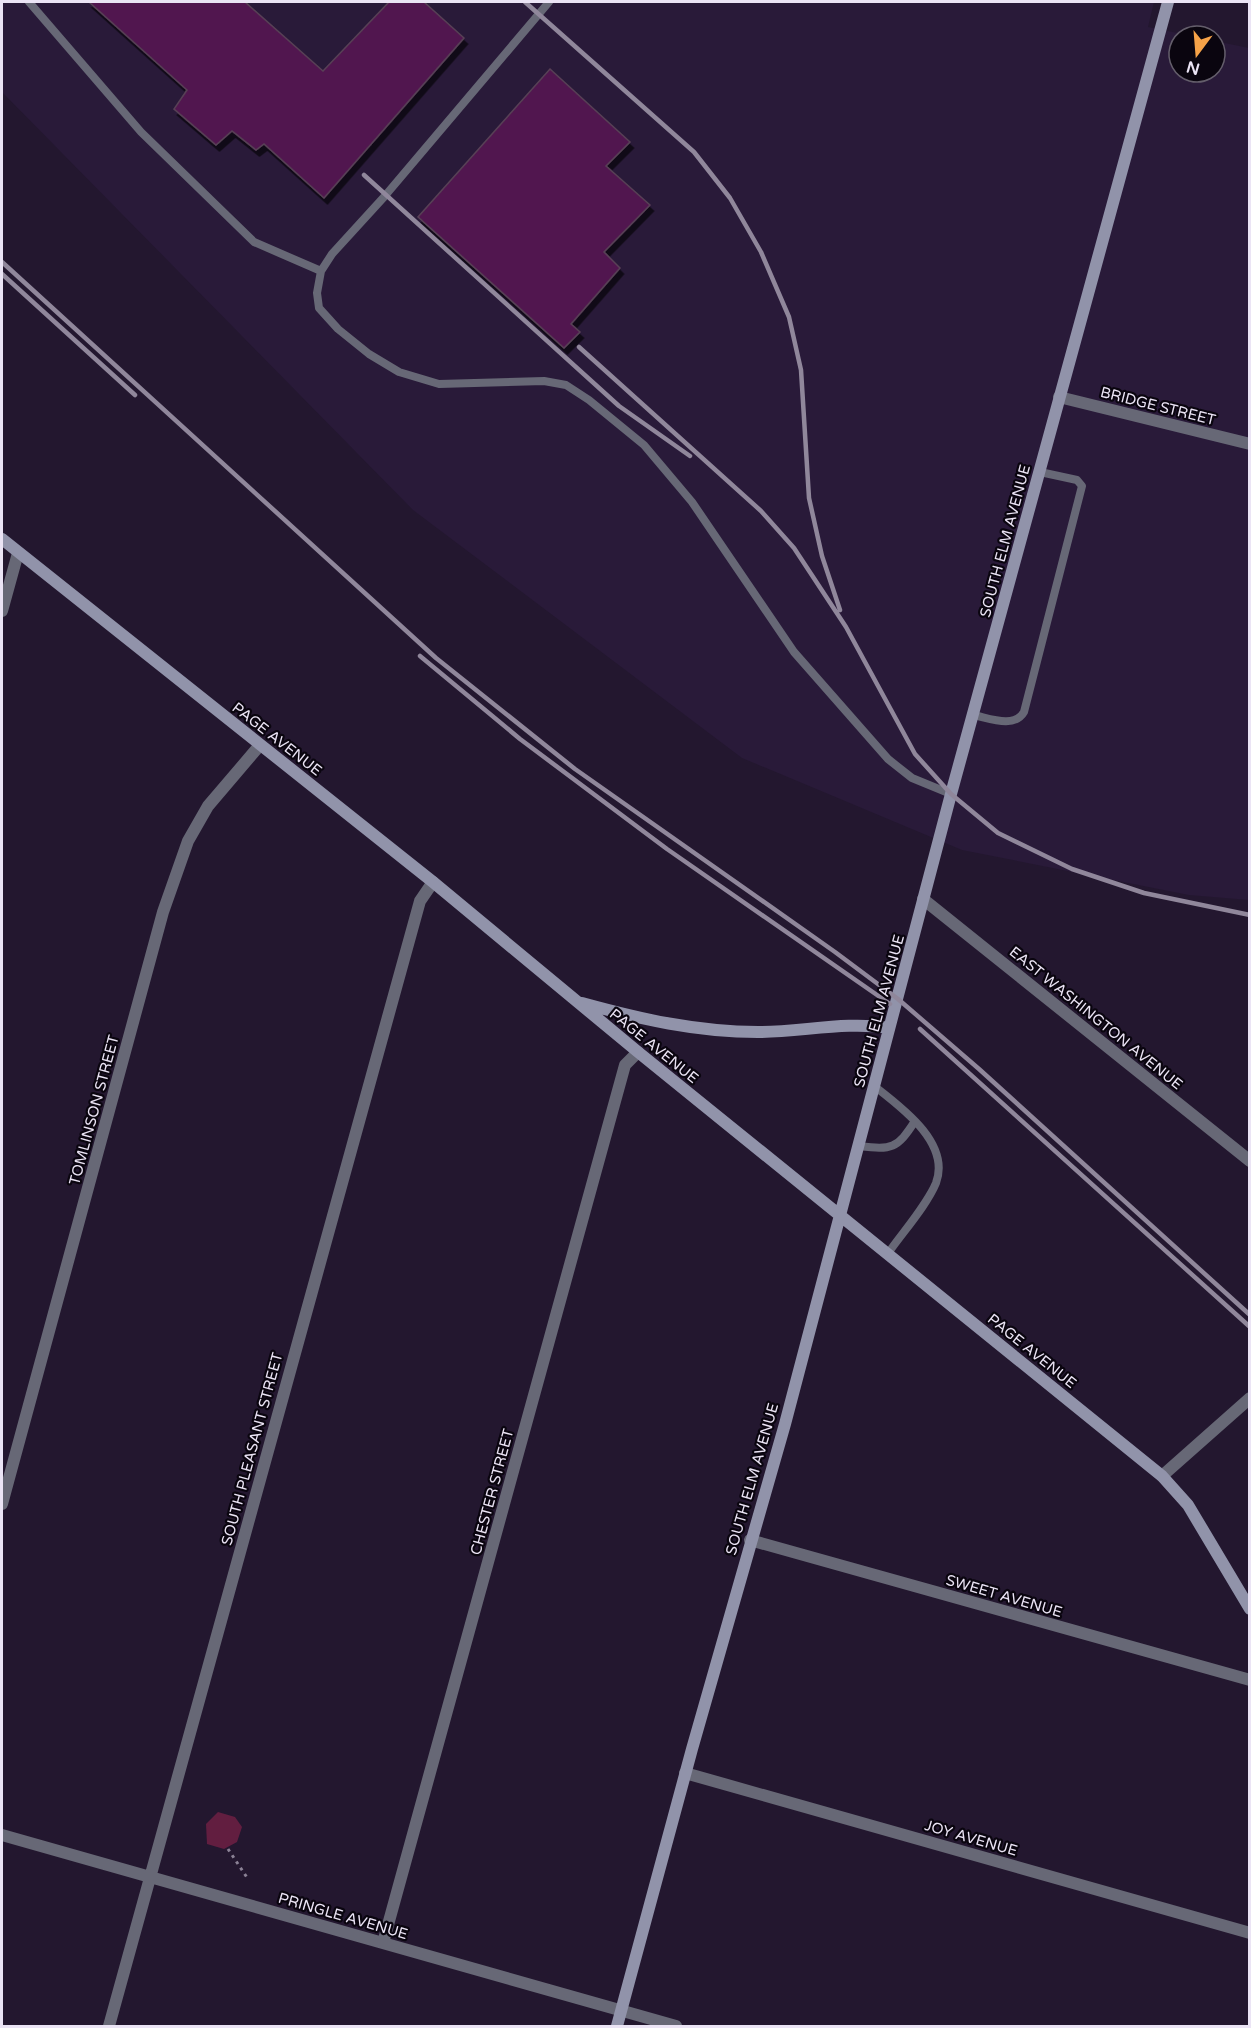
<svg xmlns="http://www.w3.org/2000/svg" width="1251" height="2028" font-family="'Varela Round',sans-serif">
<defs>
<filter id="shadow"><feDropShadow dx="3.5" dy="6" stdDeviation="0" flood-color="#0009"/></filter>
</defs>
<rect width="100%" height="100%" fill="#23172f"/>
<path fill="#291a39" d="M2,2H1154L1148,27L1192,36H1179V72H1215V41L1249,48V900L1189,895L962,850L742,758L413,510L2,92Z"/>
<path fill="#621e40" d="M218,1812L235,1817L242,1827L237,1842L224,1849L207,1844L206,1824Z"/>
<path fill="#51194f" stroke="#584056" stroke-width="1.5" filter="url(#shadow)" d="M89,2H245L323,71L389,2H424L464,38L324,198L264,144L256,150L232,131L216,145L174,109L187,90Z
M550,69L630,142L606,166L650,205L604,252L620,268L571,324L580,332L564,348L418,217Z"/>
<g fill="none" stroke-linecap="round" stroke-linejoin="round">
<path stroke="#8b8296" stroke-width="3" stroke-dasharray="3 4.5" stroke-linecap="butt" d="M228,1849L248,1879"/>
<path stroke="#676876" stroke-width="8" d="M29,2L141,132L254,242L321,271
M549,2L384,197L332,254L321,271L317,293L319,308L338,329L369,354L399,372L439,384L544,381L566,385L589,400L644,445L692,502L794,652L888,759L912,778L951,794
M973,715C989,718 1014,729 1024,712L1082,486L1077,480L1040,472
M874,1086C901,1107 951,1143 936,1183C927,1205 903,1232 889,1252
M859,1146C892,1150 897,1149 915,1121"/>
<path stroke="#676876" stroke-width="12" d="M1059,397L1250,444
M2,611L18,553
M923,899L1250,1161
M1162,1476L1250,1398
M2,1504L163,912L188,841L208,806L260,745
M750,1540L1250,1680
M685,1773L1250,1933
M2,1835L676,2026
M383,1943L625,1065L638,1052
M109,2026L420,901L433,882"/>
<path stroke="#9193aa" stroke-width="12" d="M2,539L433,882L638,1052L1162,1476L1188,1505L1250,1609
M582,1003C640,1019 697,1032 758,1032C801,1032 847,1021 889,1028
M617,2026L692,1749L785,1424L951,794L1168,2"/>
<path stroke="#90879b" stroke-width="4.5" d="M525,2L694,152L730,198L761,252L789,317L801,370L809,498L822,556L840,610
M364,175L619,406L690,456
M2,262L436,658L575,769L835,952L898,999L979,1069L1250,1315
M2,274L135,395
M579,347L761,511L794,548L846,627L915,754L951,794L998,833L1072,869L1144,893L1250,915
M420,656L520,739L667,849L890,1004
M920,1029L1250,1327"/>
</g>
<g text-anchor="middle" stroke-width="4.5" stroke-linejoin="round" paint-order="stroke">
<g font-size="15" fill="#ebe4f5" stroke="#0a050f">
<text transform="translate(1158 406) rotate(14)" y="5">BRIDGE STREET</text>
<text transform="translate(1005 541) rotate(-75)" y="5">SOUTH ELM AVENUE</text>
<text transform="translate(277 739) rotate(38)" y="5">PAGE AVENUE</text>
<text transform="translate(879 1011) rotate(-75)" y="5">SOUTH ELM AVENUE</text>
<text transform="translate(1096 1018) rotate(39)" y="5">EAST WASHINGTON AVENUE</text>
<text transform="translate(654 1046) rotate(39)" y="5">PAGE AVENUE</text>
<text transform="translate(94 1110) rotate(-75)" y="5">TOMLINSON STREET</text>
<text transform="translate(1032 1351) rotate(39)" y="5">PAGE AVENUE</text>
<text transform="translate(252 1449) rotate(-75)" y="5">SOUTH PLEASANT STREET</text>
<text transform="translate(752 1479) rotate(-74)" y="5">SOUTH ELM AVENUE</text>
<text transform="translate(492 1492) rotate(-75)" y="5">CHESTER STREET</text>
<text transform="translate(1004 1596) rotate(16)" y="5">SWEET AVENUE</text>
<text transform="translate(971 1838) rotate(16)" y="5">JOY AVENUE</text>
<text transform="translate(343 1916) rotate(16)" y="5">PRINGLE AVENUE</text>
</g>
</g>
<rect width="1251" height="2028" fill="none" stroke="#ebe4f5" stroke-width="6"/>
<g transform="translate(1197 54) rotate(196)"><circle r="28" fill="#0a050f" stroke="#645e6b" stroke-width="1.5"/>
<path d="M0-4.5L10 22L0 15L-10 22Z" fill="#f6a248"/>
<text y="-9" font-size="16" font-weight="bold" text-anchor="middle" fill="#ebe4f5">N</text>
</g>
</svg>
